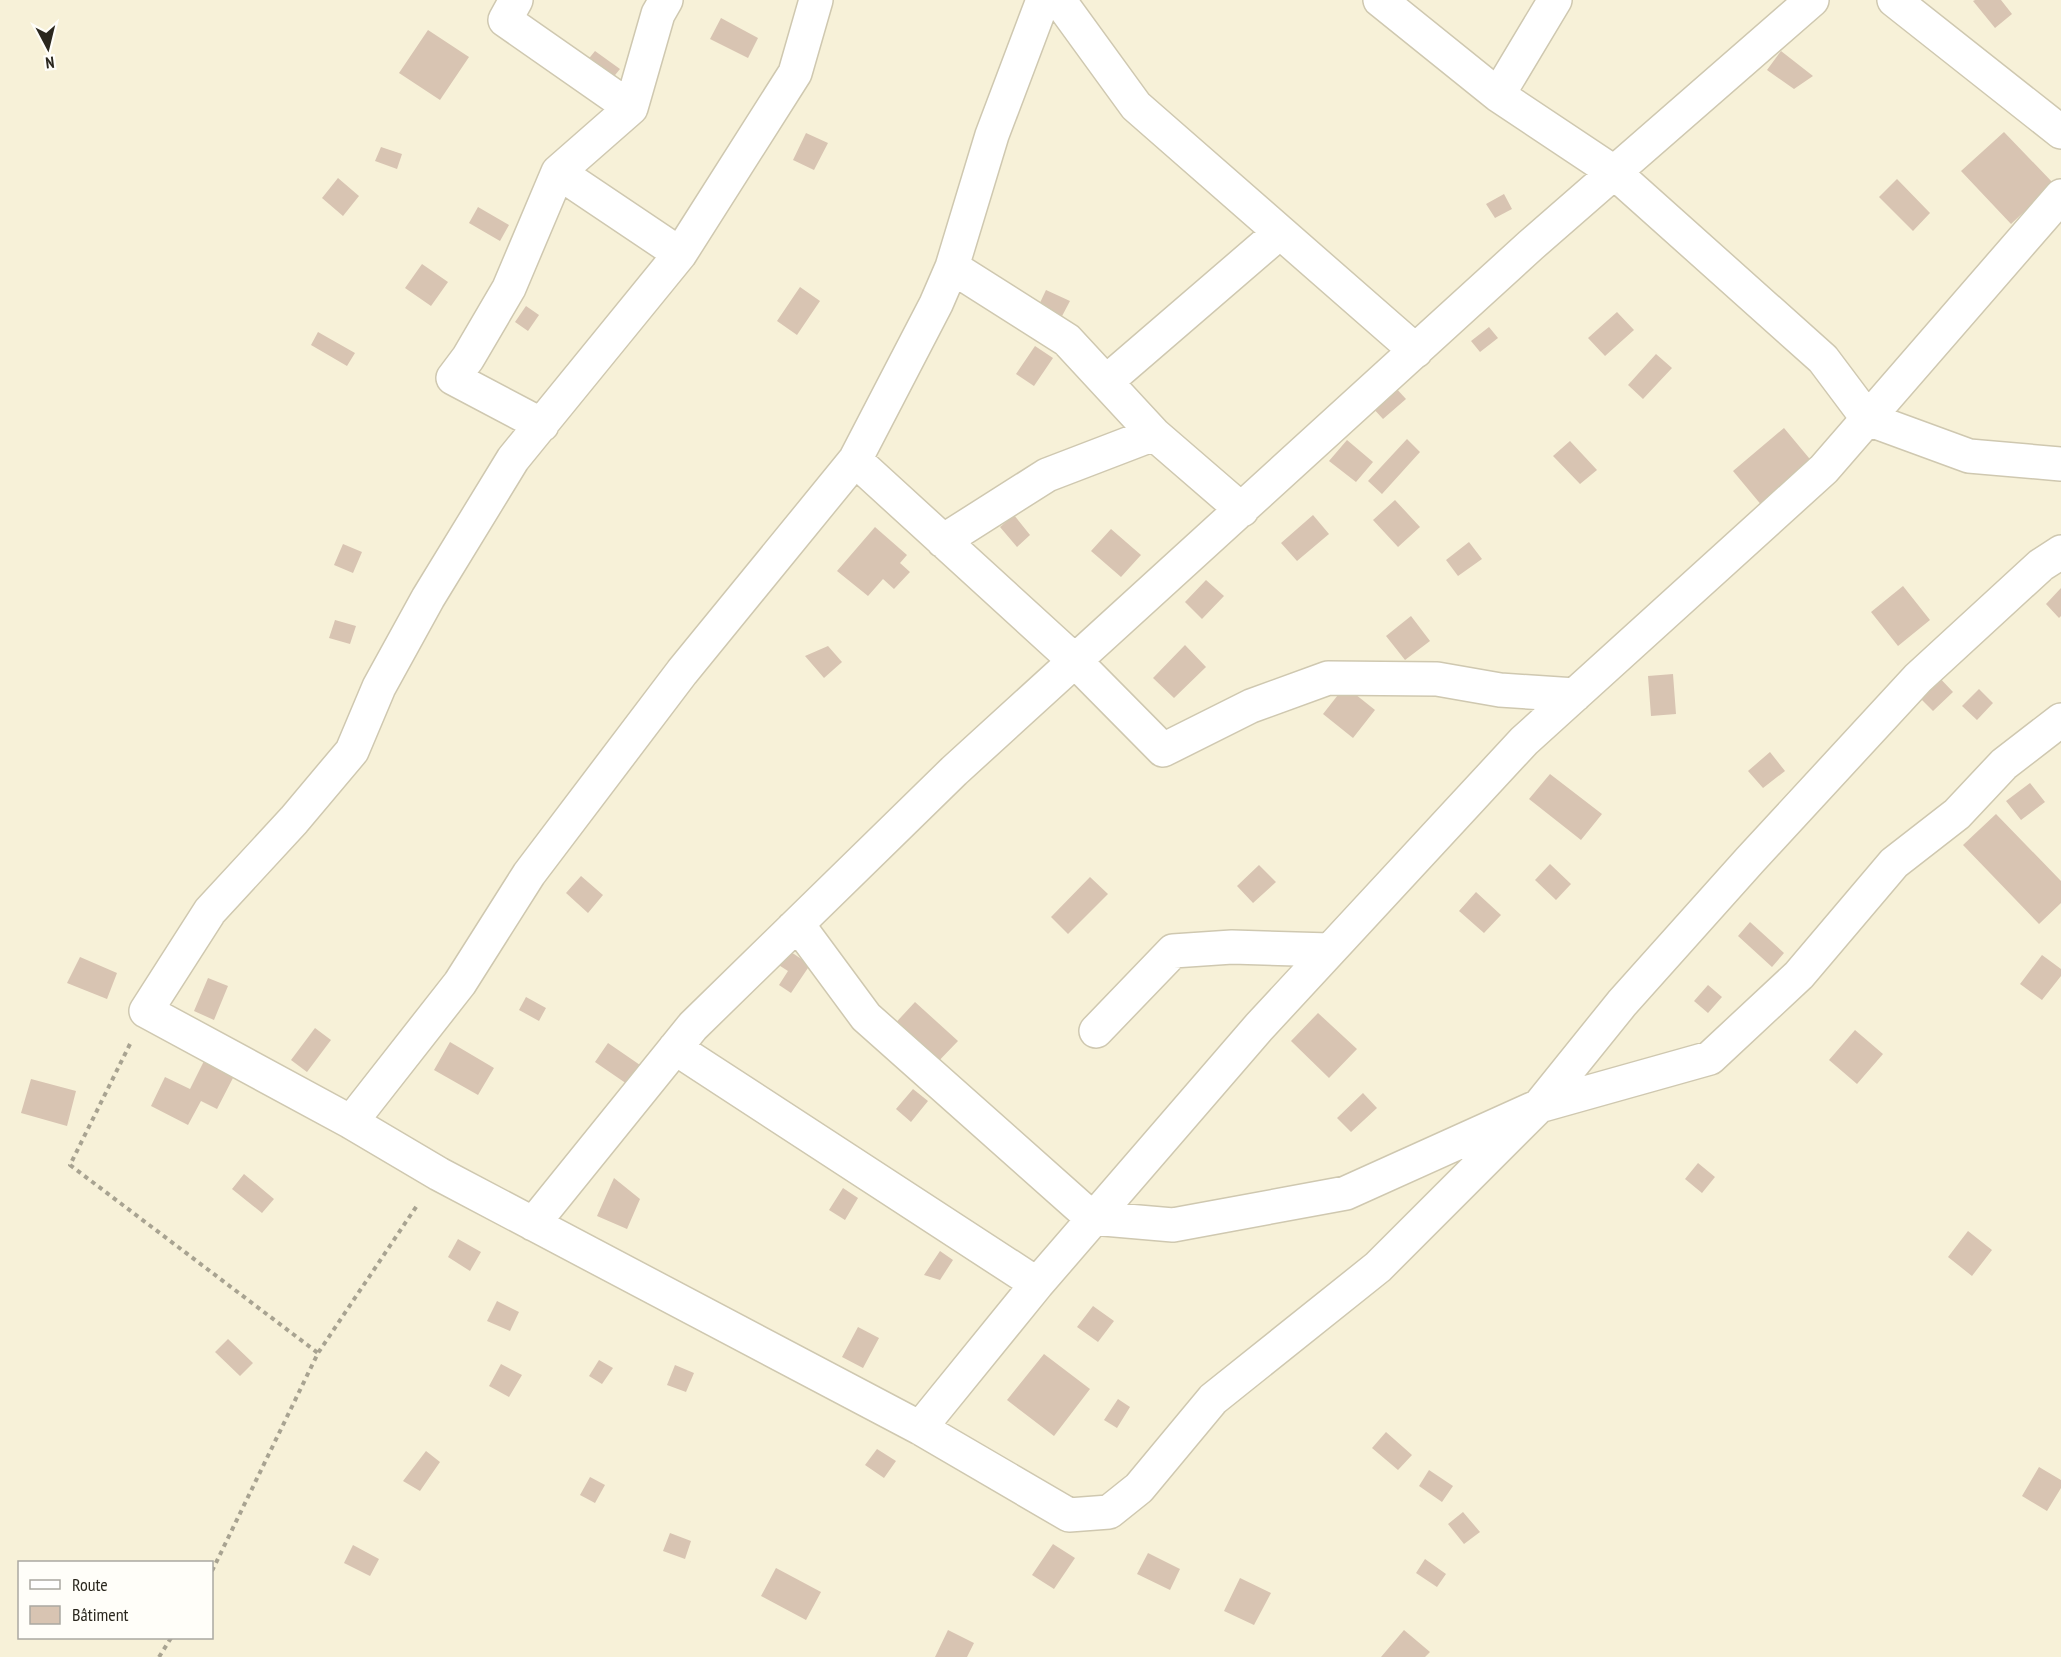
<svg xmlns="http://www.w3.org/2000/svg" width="2061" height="1657" font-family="'PT Sans Narrow',sans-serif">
<rect width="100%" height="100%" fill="#f7f1d8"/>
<path fill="#d8c4b2" d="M1975,0H2001L2012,14L1995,28L1973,1Z
M721,18L758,38L748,58L710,39Z
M428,30L469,57L440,100L399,73Z
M595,51L620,69L611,80L586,62Z
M1781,51L1813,76L1794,89L1767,70Z
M2004,132L2054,184L2011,224L1961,171Z
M806,133L828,143L814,170L793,160Z
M381,147L402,154L397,169L375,161Z
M338,178L359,196L343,216L322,198Z
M1897,179L1930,213L1913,231L1879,197Z
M1504,194L1512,209L1495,218L1486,204Z
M478,207L509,225L500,241L469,223Z
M422,264L448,282L431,306L405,288Z
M800,287L820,301L797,335L777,321Z
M1046,290L1070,301L1061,318L1038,307Z
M526,306L539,315L528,331L515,322Z
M1617,312L1634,330L1605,356L1588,338Z
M1489,327L1498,338L1480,352L1471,341Z
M318,332L355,353L347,366L311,345Z
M1035,346L1053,358L1034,386L1016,374Z
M1656,354L1672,368L1643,399L1628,385Z
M1394,386L1406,399L1383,419L1371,406Z
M1784,428L1814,464L1763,507L1733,471Z
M1407,439L1420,452L1382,494L1368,481Z
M1347,440L1373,462L1356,482L1329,461Z
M1570,441L1597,470L1580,484L1553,456Z
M1395,500L1420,527L1398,547L1373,520Z
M1014,515L1030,535L1017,547L1000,527Z
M1313,515L1329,534L1297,561L1281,543Z
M875,527L907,555L900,563L910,572L894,589L883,579L868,596L837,571Z
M1111,529L1141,555L1121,577L1091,551Z
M1469,542L1482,559L1458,576L1446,560Z
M343,544L362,552L353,573L334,565Z
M1206,580L1224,596L1202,619L1185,602Z
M1903,586L1930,620L1898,646L1871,612Z
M2061,588V616L2059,618L2046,604Z
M1411,616L1430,641L1405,660L1386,636Z
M335,620L356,626L350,644L329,638Z
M1185,645L1206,667L1174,698L1153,678Z
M828,646L842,662L824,678L805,656Z
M1673,674L1676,714L1651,716L1648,676Z
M1936,674L1953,692L1933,711L1915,693Z
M1345,686L1375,710L1353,738L1323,714Z
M1979,689L1993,703L1977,720L1962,706Z
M1770,752L1785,771L1763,788L1748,771Z
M1550,774L1602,814L1581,840L1529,799Z
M2030,783L2045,802L2021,820L2006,801Z
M1996,814L2061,881V903L2039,924L1963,845Z
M1550,864L1571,884L1556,900L1535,880Z
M1259,865L1276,882L1253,903L1237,886Z
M581,876L603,895L588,913L566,893Z
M1090,877L1108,894L1068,934L1051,917Z
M1476,892L1501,915L1484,933L1459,911Z
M1750,922L1784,953L1772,967L1738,936Z
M782,949L794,954L810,965L791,993L779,985L788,971L774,962Z
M2042,955L2061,969V976L2042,1000L2020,984Z
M80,957L117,973L107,999L67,983Z
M208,978L228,986L214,1020L194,1011Z
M1708,985L1722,997L1708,1013L1694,1001Z
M526,997L546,1008L539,1021L519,1010Z
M915,1002L958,1041L931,1069L889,1030Z
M1318,1013L1357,1049L1329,1078L1291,1041Z
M315,1028L331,1040L307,1072L291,1060Z
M1855,1030L1883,1054L1857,1084L1829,1060Z
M450,1042L494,1068L478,1095L434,1070Z
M608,1043L640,1065L627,1084L595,1062Z
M204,1061L234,1076L217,1109L201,1101L188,1125L151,1106L165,1077L190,1089Z
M31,1079L76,1091L67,1126L21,1113Z
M913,1089L928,1101L911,1122L896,1109Z
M1363,1093L1377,1108L1351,1132L1337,1118Z
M1698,1163L1715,1177L1702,1193L1685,1179Z
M244,1174L274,1199L262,1213L232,1189Z
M614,1178L640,1199L627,1229L597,1216Z
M843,1188L858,1198L845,1220L829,1210Z
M1968,1231L1992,1250L1972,1276L1948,1257Z
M458,1239L481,1252L470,1271L448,1257Z
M940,1251L953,1260L940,1280L924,1275Z
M497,1301L519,1312L510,1331L487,1321Z
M1093,1306L1114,1321L1098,1342L1077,1327Z
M858,1327L879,1338L863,1368L842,1357Z
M228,1339L253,1363L240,1376L215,1352Z
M1044,1354L1090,1389L1054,1436L1007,1400Z
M599,1360L613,1368L602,1384L589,1376Z
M501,1364L522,1375L509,1397L489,1386Z
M675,1365L694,1373L686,1392L667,1385Z
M1118,1399L1130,1407L1117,1428L1104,1420Z
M1386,1432L1412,1455L1398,1470L1372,1448Z
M877,1449L896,1461L884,1478L865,1465Z
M426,1451L440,1462L420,1491L403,1481Z
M2039,1467L2061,1480V1488L2047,1511L2022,1496Z
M1429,1470L1453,1486L1442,1502L1419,1486Z
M590,1477L605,1485L595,1503L580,1495Z
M1463,1512L1480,1532L1464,1544L1448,1524Z
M670,1533L691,1541L685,1559L663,1551Z
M1053,1544L1075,1558L1054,1589L1032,1575Z
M353,1545L379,1559L370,1576L344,1563Z
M1148,1553L1180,1569L1170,1590L1137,1574Z
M1425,1559L1446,1574L1437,1587L1416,1573Z
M776,1568L821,1592L806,1620L761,1596Z
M1240,1578L1271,1593L1254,1625L1224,1611Z
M948,1630L974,1643L967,1657H935Z
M1404,1630L1430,1652L1425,1657H1381Z"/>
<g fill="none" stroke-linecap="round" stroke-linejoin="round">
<defs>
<path id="minor" d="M516,0L505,20L631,108
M816,0L795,73L680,254L513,459L428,598L379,687L352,751L294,820L210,911L146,1011L351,1122L439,1174L920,1428L1069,1515L1109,1512L1139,1488L1213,1399L1378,1267L1539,1106L1622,1003L1750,860L1918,678L2041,565L2061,552
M1059,0L1136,106L1416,351
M1380,0L1498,95L1615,173L1823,359L1868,419L1969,456L2061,464
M1894,0L2061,132
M1498,95L1555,0
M558,172L680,254
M952,267L1067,340L1154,434L1242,510
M1106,382L1279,233
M542,425L453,378L468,358L509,288L558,172L631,108L658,14L666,0
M855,460L1075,661L1163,750L1251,706L1328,678L1437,679L1500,690L1575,695
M943,541L1047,475L1154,434
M793,928L804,933L866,1017L1092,1218L1173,1225L1346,1193L1539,1106L1710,1058L1799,975L1894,863L1957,814L2004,764L2061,720
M1096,1031L1173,951L1232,947L1330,950
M675,1048L1037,1284
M351,1122L460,983L529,874L682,672L855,460L936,304L952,267L992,135L1043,0
M533,1224L693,1026L954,771L1531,245L1812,0
M920,1428L1037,1284L1259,1027L1524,741L1824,469L2061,196"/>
</defs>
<use href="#minor" stroke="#cfc8b0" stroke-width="36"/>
<path stroke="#a8a391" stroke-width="4" stroke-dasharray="4.5 4.5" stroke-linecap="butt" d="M130,1044L70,1165L318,1353
M212,1571L318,1353L418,1204
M159,1657L171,1638"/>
<use href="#minor" stroke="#fff" stroke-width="33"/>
</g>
<rect x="18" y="1561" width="195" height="78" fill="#fffef9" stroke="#aaa8a1" stroke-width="1.5"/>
<rect x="30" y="1580" width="30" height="9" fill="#ffffff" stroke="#aaa8a1" stroke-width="1.5"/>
<text x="72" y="1591" font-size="18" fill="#2a271e">Route</text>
<rect x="30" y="1606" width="30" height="18" fill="#d8c4b2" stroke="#aaa8a1" stroke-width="1.5"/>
<text x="72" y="1621" font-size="18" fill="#2a271e">Bâtiment</text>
<g transform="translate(48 48) rotate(173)" stroke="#fffef9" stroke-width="4.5" paint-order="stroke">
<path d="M0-4.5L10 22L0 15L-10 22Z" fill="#2a271e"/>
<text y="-9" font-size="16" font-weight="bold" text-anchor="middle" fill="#2a271e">N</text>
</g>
</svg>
